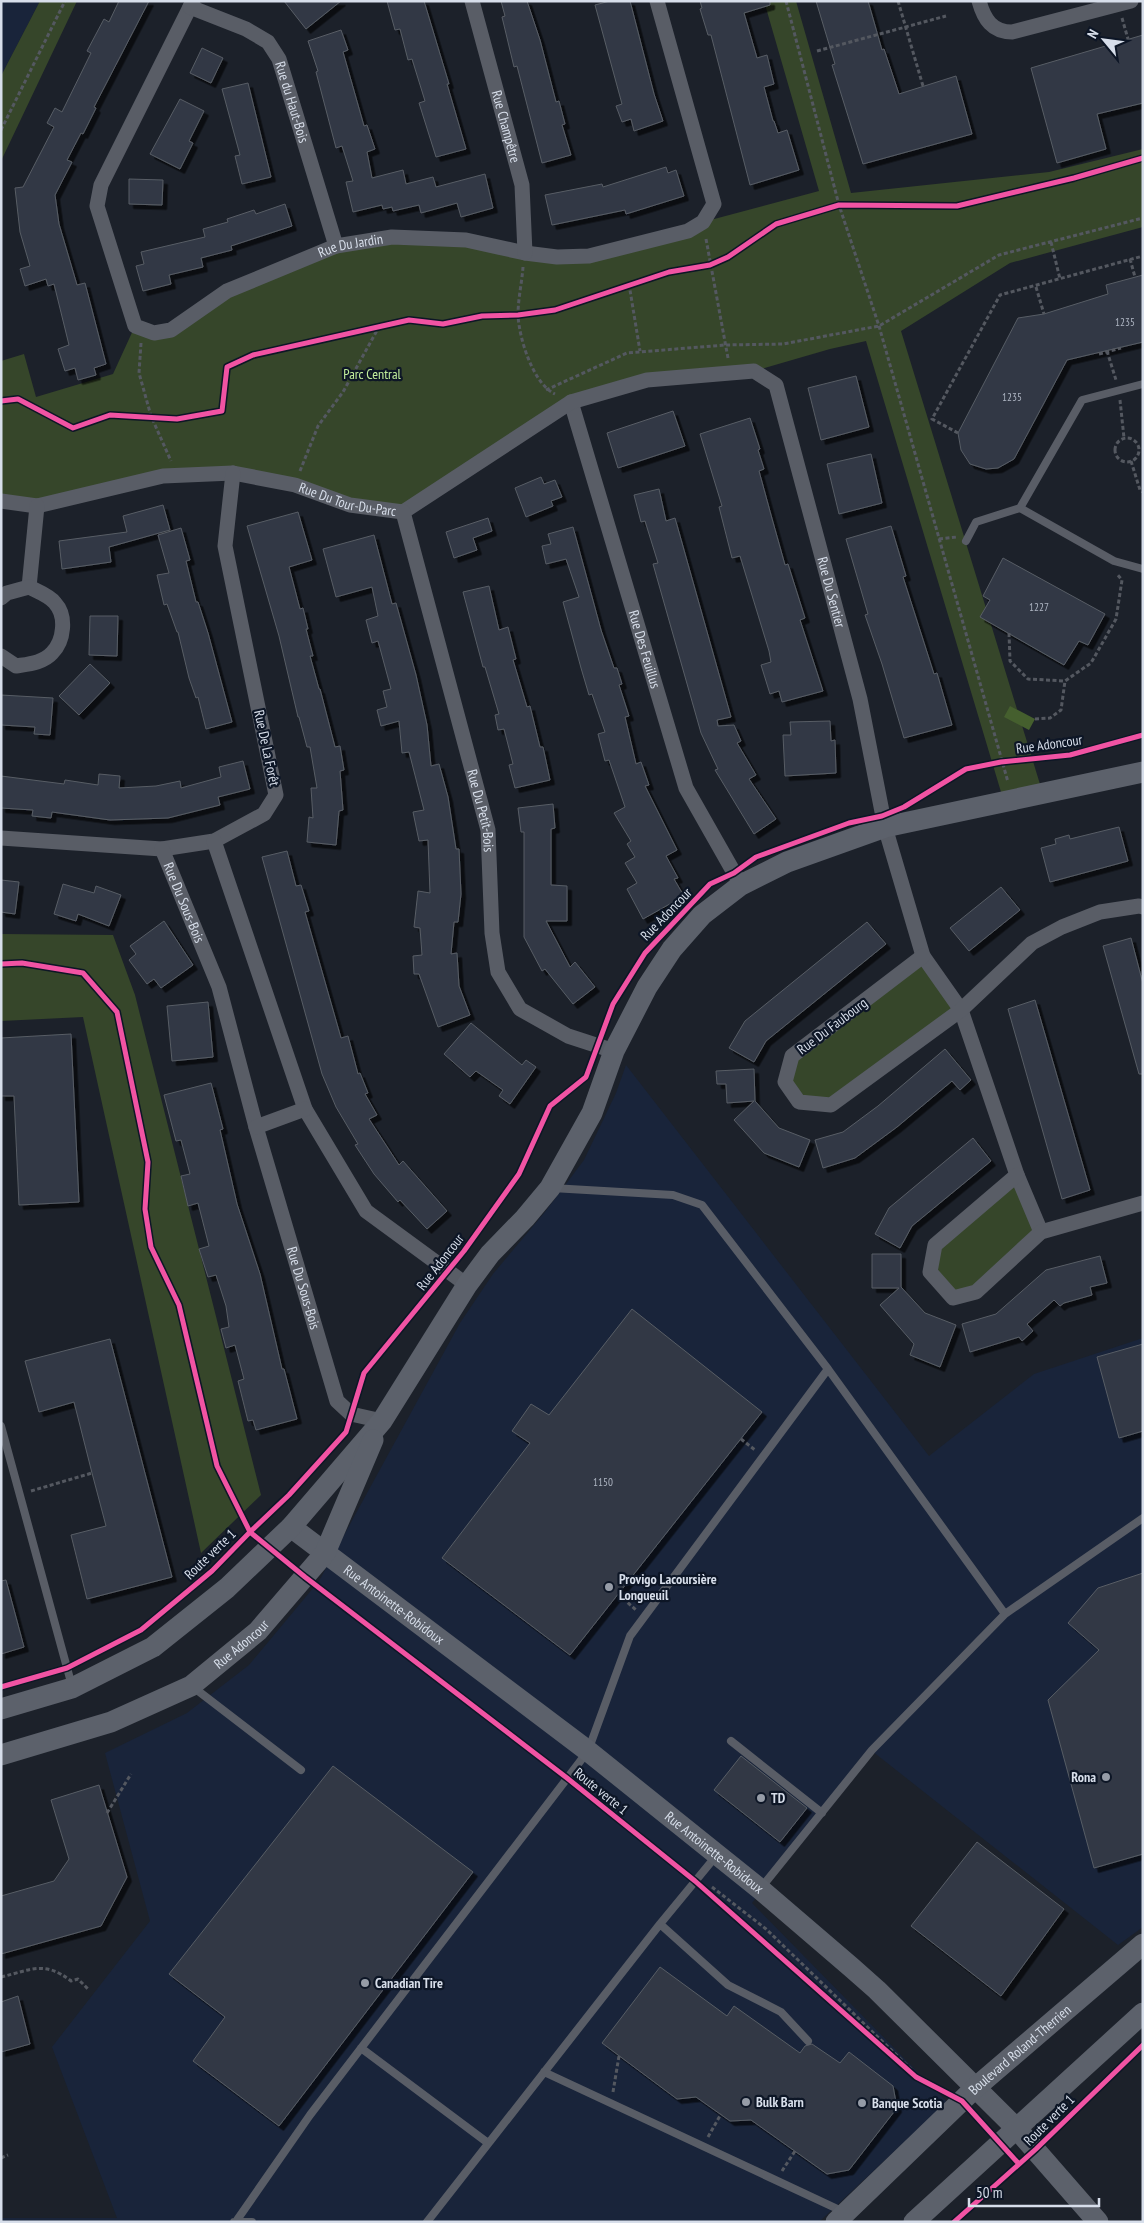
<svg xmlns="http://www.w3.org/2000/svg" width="1144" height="2223" font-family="'PT Sans Narrow',sans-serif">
<defs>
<filter id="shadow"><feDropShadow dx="4.5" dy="4.5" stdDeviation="0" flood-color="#0009"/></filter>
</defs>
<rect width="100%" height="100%" fill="#1c212a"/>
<path fill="#19243a" d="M1,1H40L1,76Z
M626,1065L929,1456L1034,1374L1143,1338V1927L1118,1945L872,1751L752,1903L947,2102L819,2222H1V2218H117L52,2047L150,1921L105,1753L187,1713L249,1665L319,1581L460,1323L493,1274L545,1212L584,1160L616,1093Z"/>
<path fill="#36462a" d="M40,1H77L1,161V76Z
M764,1H796L851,193L1049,172L1143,149V227L1010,263L901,331L1043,794L1004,802L866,341L830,349L754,371L647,380L571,402L403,512L294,485L163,476L37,506L1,501V361L24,354L36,397L113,374L135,326L154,332L227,291L336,246L392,237L557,257L703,222L819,191Z
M1,934L113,935L135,995L261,1495L201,1553L83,1017L1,1021Z
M921,964L954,1008L829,1100L801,1097L791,1081L797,1059Z
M1015,1184L1035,1231L974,1287L955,1292L935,1271L939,1248Z"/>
<path fill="#455f2e" d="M1010,706L1035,719L1029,730L1004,717Z"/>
<path fill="#303845" stroke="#585d65" filter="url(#shadow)" d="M119,1H149L94,107L96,108L83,134L81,133L67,160L72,162L55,195L59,224L77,285L85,283L106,364L94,368L96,375L78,380L75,368L65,371L58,349L69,345L54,284L48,286L46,279L25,286L20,269L30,266L20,232L15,188L23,187L54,127L47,123L55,108L62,112L91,53L87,51L104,19L109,22Z
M284,1H341L306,29Z
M387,1H424L449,84H447L466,149L436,157L419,103L425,101L412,59L408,60L400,29L395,30Z
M501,1H527L540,40L556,102L559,101L565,124L562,125L571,155L542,163L517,66L514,67L502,17L505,16Z
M610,1H630L654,94L663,121L634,131L631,119L622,122L616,106L622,104L595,5Z
M700,1H770V5L744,13L757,58L767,55L774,84L764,87L773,121H774L778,133L787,130L799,170L750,185L711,35H708L700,9L702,8Z
M816,1H868L882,50L884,49L899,94L956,76L972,134L863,164L832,65L835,64Z
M341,30L348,50L343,52L364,126L367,125L375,149L367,152L372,178L403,170L406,184L433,177L436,187L485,174L493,208L461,217L457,203L421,213L419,205L393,211L392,207L383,209L382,205L353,212L346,182L353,181L342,146L336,148L316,72L318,71L308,41Z
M1143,35V103L1097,114L1106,149L1057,163L1031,68Z
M202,48L223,58L211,83L190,73Z
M248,83L271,177L242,184L235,156L240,155L222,89Z
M180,99L204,111L189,141L193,143L180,169L150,154Z
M666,167L668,173L676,170L684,196L626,214L625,210L552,225L545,195L602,184L603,187Z
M129,179L163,180L162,205L129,204Z
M285,204L292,226L231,246L232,250L201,258L203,267L169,275L171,284L143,291L136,266L144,264L141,252L205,237L203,229L228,222L227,219L254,210L256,214Z
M1143,275V342L1067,360L1014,459L998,468L986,469L970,464L961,450L958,433L1018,318L1044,314L1108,294L1106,285Z
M856,376L869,427L821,440L808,388Z
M673,411L685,446L618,468L607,433Z
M750,418L760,449L758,450L764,469L759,471L771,515L785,565L788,564L805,618L800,620L823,691L782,702L779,691L770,694L761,665L771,662L769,651L740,556L732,558L719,507L722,506L700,434Z
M871,454L882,503L839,514L827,464Z
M541,477L544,484L555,480L562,497L551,501L553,506L526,517L515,488Z
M659,489L666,521L675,518L731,717L717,720L718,726L734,725L741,741L737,743L756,775L749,779L776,819L754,834L715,770L718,769L701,733L653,564L658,563L645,521L641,522L634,495Z
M163,505L170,530L109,547L111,562L62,569L59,541L127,532L123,516Z
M298,512L312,560L289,567L300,609L303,608L308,629H306L313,656H310L319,689H320L335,747L340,746L344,770L340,771L343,810L339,811L336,845L307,842L309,817L313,818L311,788H317L310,747H307L299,717H298L279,636L247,526Z
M488,518L492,531L473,538L477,550L454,558L446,532Z
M891,526L906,576L903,577L934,674L937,673L952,725L904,738L882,664L865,615L868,614L846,539Z
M573,527L601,630L614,668H617L622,684L619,685L629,716L625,717L636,764L641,762L649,785L645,786L677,850L666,856L678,878L674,879L684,896L643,919L627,889L637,883L625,863L635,857L627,844L631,841L614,813L625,807L609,760L605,761L598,734L605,732L592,694L589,695L581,668L563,602L579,597L566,559L546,564L542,546L551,544L548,534Z
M181,528L190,560L186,561L196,602H198L208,633L232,722L206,729L198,697L196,698L189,678L178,632H177L167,604L164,605L157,575L169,573L158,535Z
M374,535L392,604L396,603L416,675L427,725L431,766L439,764L448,797L456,849H459L461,894L458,922H454L451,954L457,953L459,986L470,1015L438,1027L419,974H414L413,956L422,955L420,928L414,927L418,891L430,893L428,840L419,841L413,812L424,810L409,752L402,753L399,721L381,726L377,710L387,707L383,691L391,689L378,641L372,643L366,620L378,616L372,587L336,597L323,549Z
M1003,558L1105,614L1088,645L1079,641L1064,665L980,617L990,600L983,596Z
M489,586L499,630L508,627L516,659L513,660L527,707L530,706L540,747H543L550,780L515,788L509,765L513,764L504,729L498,730L495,715L499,714L485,667H483L463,592Z
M90,616H118L117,656L89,655Z
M90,664L110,683L79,715L59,696Z
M1,695L53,698L50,735L34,734L35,727L1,725Z
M830,721L831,741L835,740L836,773L785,776L783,735H791L790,722Z
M243,761L250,789L218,797L220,805L168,818L110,820L52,812L51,818L32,816L33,810L1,808V776L64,784L65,780L98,785L99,774L120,776L119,788L156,786L180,781L181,788L221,777L219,767Z
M553,804L555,828L551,829V885L567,886V921H546L570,967L575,962L595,987L573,1004L545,969L542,971L524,937V832H521L518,808Z
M1119,827L1128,861L1050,882L1041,848L1056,844L1055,839L1069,835L1070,839Z
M287,851L296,886L301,885L309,911L305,912L341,1038L348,1036L358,1074L360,1073L368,1093L365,1094L377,1115L369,1119L399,1165L403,1161L447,1211L427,1229L400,1200L398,1202L374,1174L355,1145L358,1144L336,1107L322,1074L262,857Z
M1,880L19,882L15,914L1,912Z
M63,884L94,893L96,886L121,895L109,926L78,914L76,921L54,914Z
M1001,887L1020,910L969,951L950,928Z
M164,921L193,965L161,988L154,979L147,984L129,960L136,954L130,946Z
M867,922L886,944L766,1041L754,1062L729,1048L745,1021Z
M1131,938L1143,984V1074H1139L1103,946Z
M1035,1000L1090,1190L1062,1199L1008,1009Z
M208,1002L213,1057L172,1061L167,1006Z
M471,1023L522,1065L526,1060L536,1067L510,1104L499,1096L503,1090L476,1071L470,1077L444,1054Z
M71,1034L79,1202L19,1205L14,1096H1V1038Z
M945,1049L971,1080L960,1090L952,1081L897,1127L855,1158L823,1168L815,1140L843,1132L878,1106Z
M754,1069L755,1101L779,1128L810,1140L799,1167L764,1153L734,1120L754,1101L727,1103L726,1084H717L716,1071Z
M211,1083L223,1129L220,1130L237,1204L260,1274L282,1369H284L297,1419L256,1430L253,1420L248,1421L238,1381L244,1379L235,1345L226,1348L221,1329L229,1327L226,1306L216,1275L208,1277L199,1249L209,1246L198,1203L188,1206L181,1176L190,1174L181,1140L176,1141L164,1095Z
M973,1138L991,1161L912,1226L900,1248L875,1234L889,1208Z
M872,1254H901V1287L925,1313L956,1325L940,1367L910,1355L914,1344L880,1305L899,1288H872Z
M1100,1256L1107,1283L1090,1287L1092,1295L1064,1303L1060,1306L1054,1300L1027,1324L1033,1331L1022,1341L1019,1337L970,1352L962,1324L996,1314L1046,1270Z
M632,1309L762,1412L570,1655L442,1558L530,1443L512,1431L531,1404L549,1415Z
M110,1339L172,1577L87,1599L71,1535L106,1526L92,1473L74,1402L39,1412L25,1361Z
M1143,1344V1431L1119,1438L1097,1357Z
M1143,1573V1854L1094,1868L1048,1700L1099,1650L1068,1623L1098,1588Z
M6,1580L24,1647L1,1654V1581Z
M741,1756L807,1808L780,1842L714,1790Z
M333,1766L473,1872L279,2126L193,2061L225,2017L169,1974Z
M99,1785L127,1877L101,1926L1,1954V1896L54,1881L69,1859L51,1800Z
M977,1842L1064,1909L1001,1996L911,1926Z
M660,1967L727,2016L734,2006L800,2053L805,2046L812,2044L840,2063L849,2052L893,2086L897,2108L849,2170L827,2174L751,2120L730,2121L696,2097L677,2099L602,2043Z
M18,1996L30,2044L1,2052V2002Z"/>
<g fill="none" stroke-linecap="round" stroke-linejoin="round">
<path stroke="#545860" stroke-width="3" stroke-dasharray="4 2.5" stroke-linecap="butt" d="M786,1L839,205L879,326L1008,782
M898,1L923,86
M1122,18L1128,39
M817,51L946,16
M1,130L65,1
M706,239L728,358
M1051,242L1060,279
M1130,259L1135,277
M523,267C522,282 518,299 518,315C519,338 533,384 555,394
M629,284L640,351
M1036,287L1044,314
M141,343L139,373L151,416L171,461
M1107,351L1116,380
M1099,354L1121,348
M546,390L627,353L725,345L783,344L879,326L999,255L1143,218
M1120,400L1124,438
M958,433L932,419L1000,295L1143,256
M1115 450a12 12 0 1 1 24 0a12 12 0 1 1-24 0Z
M1131,461L1140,490L1143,492
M300,471L318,426L343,392L380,325
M939,539L957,537
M1009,633L1010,661L1028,679L1065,681L1091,663L1116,619L1122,580L1117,574
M1035,719L1050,718L1061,710L1065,681
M741,1439L755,1450
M31,1491L92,1473
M618,1594L636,1610
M107,1813L131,1774
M712,1887L766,1929L913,2071
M1,1977C31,1970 44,1960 71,1981L78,1979L89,1990
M613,2092L619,2056
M708,2137L721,2114
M1,2158L8,2155
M782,2171L795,2151"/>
<path stroke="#595d66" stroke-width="8" d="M1020,508L1082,400L1143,384
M966,541L976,522L1020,508L1114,561L1143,569
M552,1188L673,1195L702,1205L828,1369L1005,1614
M1,1426L72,1686
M193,1687L301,1770
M731,1741L822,1813
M761,1888L872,1750L1005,1614L1143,1518
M660,1924L728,1985L781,2012L808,2041
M361,2048L488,2143
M544,2072L844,2212
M237,2220L310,2115L588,1751L630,1636L828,1369
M234,2222H252
M427,2222L660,1924L716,1856"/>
<g stroke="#595d66" stroke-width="15">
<path id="s1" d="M193,1L101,185L97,206L135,326L154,333L171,330L227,291L336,246L392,237L466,240L525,253L557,257L589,256L688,231L703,222L714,204L657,1"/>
<path id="s2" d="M472,1L522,185L525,253"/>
<path d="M979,1C984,19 992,32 1012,32L1131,1"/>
<path id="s3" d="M190,7L246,29L268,42L279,59L336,246"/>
<path id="s4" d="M571,402L686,788L741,885"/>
<path id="s5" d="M1,501L37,506L163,476L233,473L295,485L350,505L403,512L571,402L647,380L754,371L776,385L860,699L885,827L923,956L961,1010L1017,1175L1041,1232"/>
<path id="s6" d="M403,512L488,830L492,933L498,972L520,1009L568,1036L614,1051"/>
<path d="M29,587L37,506"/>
<path d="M1,598L7,593L29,587C37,591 50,596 55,603C67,616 64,641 52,653C43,663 28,664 16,666L1,656"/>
<path d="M1,838L162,849L214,841L264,814L276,795L225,546L233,473"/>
<path d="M214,841L305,1109L366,1211L467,1285"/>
<path id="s7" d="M162,849L219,987L256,1127L337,1401L351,1414L382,1421"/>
<path d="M923,956L792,1056L785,1082L799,1102L831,1105L961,1010L1032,943L1062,927L1100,912L1139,906L1143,907"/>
<path d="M256,1127L305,1109"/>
<path d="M1017,1175L935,1245L930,1272L953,1298L976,1292L1041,1232L1143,1203"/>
</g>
<g stroke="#5c616b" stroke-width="21">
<path id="s8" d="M291,1527L588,1751L760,1889L851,1967L877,1990L1016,2128L1098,2222"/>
<path d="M1,1709L72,1688L153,1647L227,1588L291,1527L382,1421L467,1285L490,1254L525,1218L550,1188L592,1113L614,1051L647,987L672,949L702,915L741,885L787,862L885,827L1143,772"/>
<path id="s9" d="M1,1755L111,1722L191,1686L258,1631L325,1553L373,1440"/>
<path id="s10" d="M836,2222L975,2088L1143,1944"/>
<path d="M914,2222L1143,2013"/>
</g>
<defs>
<path id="cycleway" d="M1,401L18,399L73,428L110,415L177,419L222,411L227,367L253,355L409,320L443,324L482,316L518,315L555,310L669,272L710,265L728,257L776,224L839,205L957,206L1074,178L1143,158
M1,964L22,963L83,973L117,1012L148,1162L145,1209L151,1247L179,1305L217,1466L250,1532L305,1577L567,1778L695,1881L916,2077L962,2101L1019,2164
M1,1687L67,1668L141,1630L212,1571L250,1532L289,1495L346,1432L364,1373L464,1251L519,1174L550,1106L586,1077L613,1004L645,953L710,884L734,873L756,857L849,823L882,816L904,807L966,769L1001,762L1070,755L1143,735
M954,2222L1036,2149L1143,2045"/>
</defs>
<use href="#cycleway" stroke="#0d1626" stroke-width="8"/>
<use href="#cycleway" stroke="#f153a3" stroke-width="5"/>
</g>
<g fill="#969ca7" stroke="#0d1626" stroke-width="2">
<circle cx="609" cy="1587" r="5"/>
<circle cx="1106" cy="1777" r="5"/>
<circle cx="761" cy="1798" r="5"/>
<circle cx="365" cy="1983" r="5"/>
<circle cx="746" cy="2102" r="5"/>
<circle cx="862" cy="2103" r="5"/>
</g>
<g text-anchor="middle" stroke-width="4.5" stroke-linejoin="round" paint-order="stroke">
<g font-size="11" fill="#adb4c1">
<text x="1125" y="326">1235</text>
<text x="1012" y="401">1235</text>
<text x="1039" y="611">1227</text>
<text x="603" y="1486">1150</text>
</g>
<g font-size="14" fill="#d7deea" stroke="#0d1626">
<text dy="5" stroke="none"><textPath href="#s3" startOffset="151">Rue du Haut-Bois</textPath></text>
<text dy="5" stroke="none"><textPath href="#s2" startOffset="130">Rue Champêtre</textPath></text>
<text dy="5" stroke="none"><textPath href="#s1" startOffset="591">Rue Du Jardin</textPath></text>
<text dy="5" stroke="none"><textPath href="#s5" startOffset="354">Rue Du Tour-Du-Parc</textPath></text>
<text dy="5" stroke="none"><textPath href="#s5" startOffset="1039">Rue Du Sentier</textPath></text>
<text dy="5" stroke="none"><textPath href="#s4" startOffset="258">Rue Des Feuillus</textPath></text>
<text transform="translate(1049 744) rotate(-8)" y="5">Rue Adoncour</text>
<text transform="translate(267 748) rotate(78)" y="5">Rue De La Forêt</text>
<text dy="5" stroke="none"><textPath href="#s6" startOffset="309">Rue Du Petit-Bois</textPath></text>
<text dy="5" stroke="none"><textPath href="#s7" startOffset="58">Rue Du Sous-Bois</textPath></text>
<text transform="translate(666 914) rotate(-46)" y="5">Rue Adoncour</text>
<text transform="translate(832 1026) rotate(-37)" y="5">Rue Du Faubourg</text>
<text transform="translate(440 1262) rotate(-52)" y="5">Rue Adoncour</text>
<text dy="5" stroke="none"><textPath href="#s7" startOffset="462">Rue Du Sous-Bois</textPath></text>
<text transform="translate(210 1554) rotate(-44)" y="5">Route verte 1</text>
<text dy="5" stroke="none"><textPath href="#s8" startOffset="129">Rue Antoinette-Robidoux</textPath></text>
<text dy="5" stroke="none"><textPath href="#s9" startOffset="268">Rue Adoncour</textPath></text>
<text transform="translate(601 1791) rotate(39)" y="5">Route verte 1</text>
<text dy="5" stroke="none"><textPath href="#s8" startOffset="534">Rue Antoinette-Robidoux</textPath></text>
<text dy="5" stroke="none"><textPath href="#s10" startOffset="252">Boulevard Roland-Therrien</textPath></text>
<text transform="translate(1049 2120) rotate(-45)" y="5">Route verte 1</text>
</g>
<g font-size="14" fill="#c3f09c" stroke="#0d1626">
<text x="372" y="379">Parc Central</text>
</g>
<g font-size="14" font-weight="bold" fill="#d7deea" stroke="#0d1626" text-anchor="start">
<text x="619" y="1584">Provigo Lacoursière<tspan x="619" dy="16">Longueuil</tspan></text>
<text x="1096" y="1782" text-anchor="end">Rona</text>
<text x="771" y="1803">TD</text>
<text x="375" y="1988">Canadian Tire</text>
<text x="756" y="2107">Bulk Barn</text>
<text x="872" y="2108">Banque Scotia</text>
</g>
</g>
<rect width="1144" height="2223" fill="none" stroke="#d7deea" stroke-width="5"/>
<g transform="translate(1104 40) rotate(299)" stroke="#0d1626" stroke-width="4" paint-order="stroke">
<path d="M0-4L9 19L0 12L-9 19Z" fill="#d7deea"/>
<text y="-8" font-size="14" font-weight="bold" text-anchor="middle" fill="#d7deea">N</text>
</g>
<path d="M969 2198v8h130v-8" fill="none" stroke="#d7deea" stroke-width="2.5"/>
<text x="976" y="2198" font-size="15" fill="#d7deea" stroke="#0d1626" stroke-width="4" paint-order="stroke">50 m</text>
</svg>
